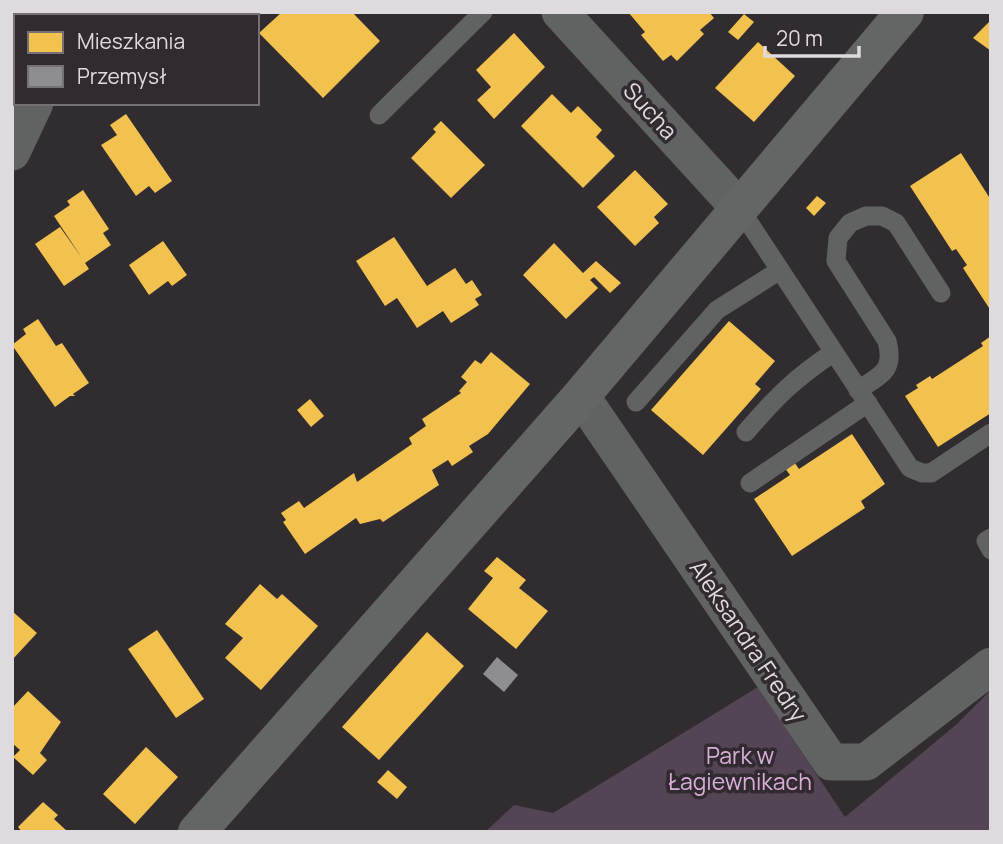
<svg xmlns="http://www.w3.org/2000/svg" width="1003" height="844" font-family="Manrope,sans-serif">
<rect width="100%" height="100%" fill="#302c30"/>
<path fill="#544554" d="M758,687L845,817L957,724L991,690V832H485L514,805L553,813Z"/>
<path fill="#f2c14e" d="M282,12H352L380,41L323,98L259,33Z
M628,12H709L714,18L700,30L704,34L677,61L671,55L663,61L641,35L645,32Z
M744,14L754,22L738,40L728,32Z
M991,20V51L973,38Z
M514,33L545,67L494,119L477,100L491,87L476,70Z
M758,42L795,76L754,122L715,88Z
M552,94L571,113L578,106L602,130L596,137L615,156L583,188L521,126Z
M126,114L172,181L155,193L149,186L136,196L101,145L117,135L110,125Z
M441,121L485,165L451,198L411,158L436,132L433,129Z
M961,153L991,200V311L963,268L967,265L956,249L952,251L910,186Z
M635,170L668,204L654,217L659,223L635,246L597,207Z
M83,190L109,229L103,233L111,245L85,263L89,269L64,286L35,244L60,227L82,258L54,216L70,205L67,201Z
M817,196L826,203L814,216L806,208Z
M394,237L427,286L455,268L466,284L472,280L482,295L475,299L479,305L451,323L443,311L417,328L397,298L385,306L356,261Z
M163,241L187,275L172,286L168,281L149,295L129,265Z
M554,243L583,273L596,261L621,283L610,293L594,277L590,280L598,288L566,319L523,275Z
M38,319L56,346L62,343L89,383L73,394L75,396H70L55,407L12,345L26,334L23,329Z
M729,321L775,361L755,384L761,389L703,455L651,410Z
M991,336V413L938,447L905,396L918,388L916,385L930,376L932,379L983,346L981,343Z
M491,352L530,384L488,434L469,446L473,452L452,466L448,460L432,470L439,485L383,522L380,519L360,524L356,518L305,554L283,522L286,520L281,513L299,501L304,508L354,473L357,482L412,444L409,438L426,426L422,419L461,393L459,391L467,382L461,377L475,360L481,364Z
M310,399L324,416L311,427L297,410Z
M852,434L885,484L861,501L865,508L792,556L754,499L790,475L785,468L794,462L799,469Z
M497,557L526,580L519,588L548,611L516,649L468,609L493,578L484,571Z
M260,584L277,599L282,594L318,626L261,690L225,658L243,638L225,624Z
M12,611L37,633L12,660Z
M157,630L204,699L176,718L128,649Z
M427,632L464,666L379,760L342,727Z
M28,691L61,722L40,753L47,760L33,775L13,757L20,750L12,743V708Z
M146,747L178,777L135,824L103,794Z
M388,770L407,787L397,799L377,782Z
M43,802L58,815L54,819L68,832H22L18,827Z"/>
<path fill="#8d8d92" d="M497,657L518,675L504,692L483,674Z"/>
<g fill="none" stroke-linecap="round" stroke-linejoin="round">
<path stroke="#606362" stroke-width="19" d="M379,115L483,12
M740,209L910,468L922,473H931L991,433
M858,390C881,375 895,371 887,341L836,261L838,238L850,223L866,216H882L896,223L941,293
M636,402L717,310L780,270
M746,432C776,397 795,378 834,352
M750,483L868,403
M991,538L986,541L991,550"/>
<path stroke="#606362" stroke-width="37" d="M560,12L740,209
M76,16L78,12
M12,152L35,103
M581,396L831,762H866L991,666"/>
<path stroke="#636665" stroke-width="38" d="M197,832L581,396L905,12"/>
</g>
<g text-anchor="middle" stroke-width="7" stroke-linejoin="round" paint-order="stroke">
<g font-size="23" fill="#dedade" stroke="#312b31">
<text transform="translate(650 111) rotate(48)" y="8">Sucha</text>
<text transform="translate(748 641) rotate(56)" y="8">Aleksandra Fredry</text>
</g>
<g font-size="23" fill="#d8aed6" stroke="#312b31">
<text x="740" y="764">Park w<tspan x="740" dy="26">Łagiewnikach</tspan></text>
</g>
</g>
<rect width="1003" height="844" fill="none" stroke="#dedade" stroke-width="28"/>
<rect x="14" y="14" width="245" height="91" fill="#312b31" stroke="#767176" stroke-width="2"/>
<rect x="28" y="32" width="35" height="21" fill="#f2c14e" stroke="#767176" stroke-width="2"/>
<text x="77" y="49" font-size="21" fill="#dedade">Mieszkania</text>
<rect x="28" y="66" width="35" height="21" fill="#8d8d92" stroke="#767176" stroke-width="2"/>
<text x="77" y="84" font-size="21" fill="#dedade">Przemysł</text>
<path d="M765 46v10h94v-10" fill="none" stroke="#dedade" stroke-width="3.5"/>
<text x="776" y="46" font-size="21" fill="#dedade" stroke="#312b31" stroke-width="5" paint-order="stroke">20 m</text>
</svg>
